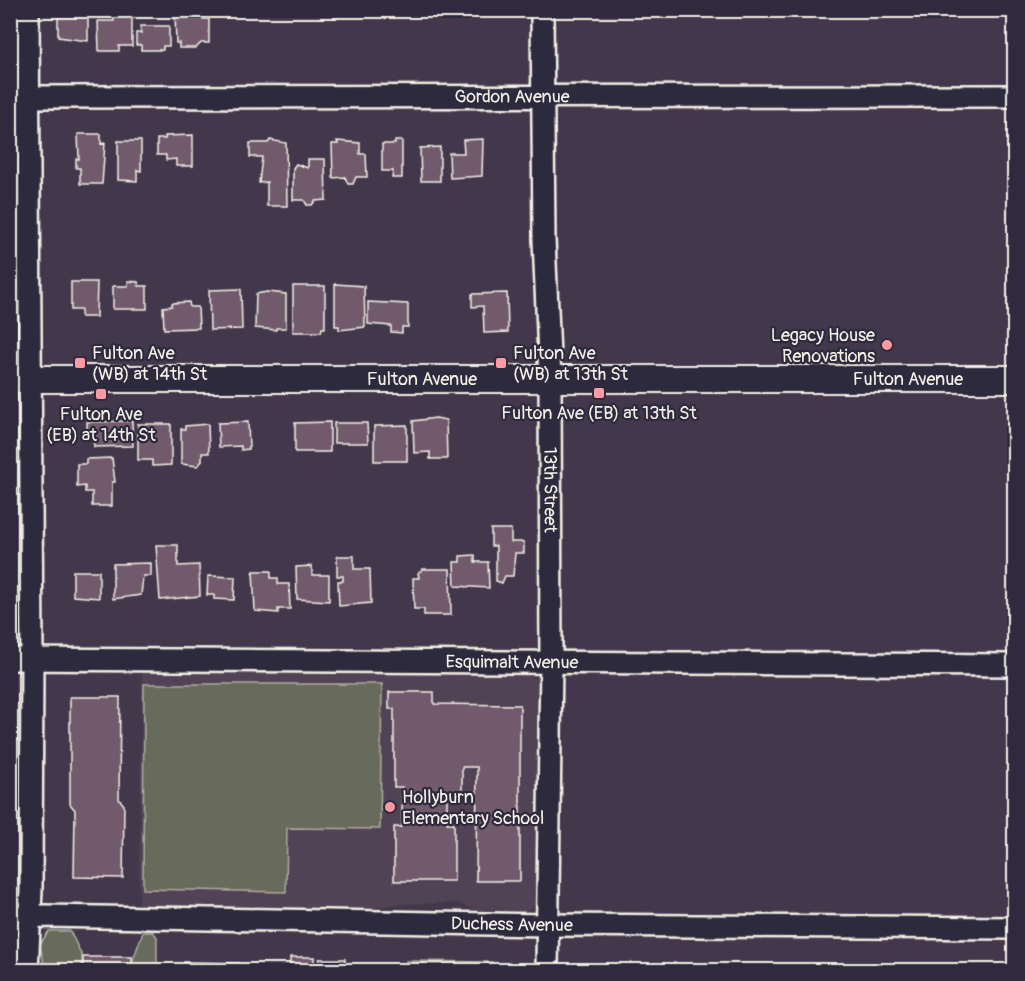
<svg xmlns="http://www.w3.org/2000/svg" width="1025" height="981" font-family="Pangolin,sans-serif">
<rect width="100%" height="100%" fill="#43384b"/>
<filter id="ink" filterUnits="userSpaceOnUse"><feTurbulence type="fractalNoise" baseFrequency=".0167" numOctaves="2"/><feDisplacementMap in="SourceGraphic" scale="12" xChannelSelector="R" yChannelSelector="G"/><feConvolveMatrix kernelMatrix="1 2 1 2 8 2 1 2 1" color-interpolation-filters="sRGB"/></filter>
<g filter="url(#ink)">
<path fill="#514255" d="M142,669L531,674L536,680L541,697L537,905L525,911L476,910L457,903L395,904L364,910L139,906Z"/>
<path fill="#686a5c" stroke="#aeaea2" stroke-width="1.5" d="M144,684H382L380,829L287,828L286,892L143,889Z
M49,931H70L82,956V970H45L40,944Z
M143,932H153L157,937V970H133V960Z
M406,961L492,962V970H405Z"/>
<path fill="#725a6d" stroke="#f4f1e8" stroke-width="1.5" d="M82,11V15H88V41L58,37V12Z
M203,11V19H209V43H201L196,48H179V43H176L175,12Z
M114,13H132V46H119V51H99L98,21H114Z
M141,26H169V46H163V50H141V45H136V33H141Z
M78,134H101V144L105,143L102,184H80V168H76V159H79Z
M193,135V166H176V159L166,160V155H157V139H165V136Z
M483,139L482,176L450,178L449,153H464L463,140Z
M270,140L286,143L287,206H267V182L259,183L262,157H250V143H268Z
M118,141H141V171L137,170V181L118,180Z
M337,141L360,143V154H366L367,177H356L353,184H348L345,177L333,178L332,144H338Z
M395,141H402V178H392L393,171H382V144H395Z
M440,147V181H421L420,148Z
M308,159H325L326,200L315,201L312,205H307L304,200H293V168L296,164L308,168Z
M128,281L138,282L139,286H147V309H113V286H128Z
M71,282H97L96,317H81V310H71Z
M335,284L364,286L365,327L339,330V326H335Z
M293,286H325V328H322L321,332H293Z
M241,289L242,329L210,330L209,290Z
M267,292L286,294V328H276V330L255,328L256,294Z
M507,293L508,332L484,333L483,306L472,307V294Z
M189,302L190,307H198L199,328L164,329L163,307L172,306V303Z
M368,302L408,304V327H402V333L391,332V326L368,324Z
M436,418L446,420L447,459H430V452L414,453L413,421Z
M132,421L133,446L94,447L93,434H87V422Z
M248,422L249,449L241,450V446L219,447L218,423Z
M330,422V452H295V423Z
M334,423H367L368,443H334Z
M138,424H171V465L152,466V460H138Z
M208,424L209,453H202V461L198,466L181,464V429H185V426Z
M407,425V461H374V426Z
M112,458L115,482H112V506H92V492H85V486L77,487V464H86V459Z
M491,529H511V542H524V553H515L513,576H505L502,583L496,581V546H491Z
M156,545H178V566L199,565L200,596L160,600Z
M475,555V562H488L489,588L455,586L454,562H460V556Z
M337,556H354V569H370L371,603L339,606L338,581H343V576H337Z
M151,563V576H143L141,595L113,599V564Z
M312,566V575H329V601L297,599L296,567Z
M423,569H450L451,615H424V609H414L413,578H419L418,573Z
M73,571H99V598L73,596Z
M253,571H271V578H278V584H289L290,609H278V613L255,611Z
M208,576L235,577L234,600L214,599V595H207Z
M389,692H434V704L520,705V881H476L477,767H462V794H447V823H454V881H394V827H402V787H394V709H389Z
M70,697H120L119,799L124,805L123,878L74,877L75,810L70,804Z
M83,957H132V966H128V970H83Z
M290,957H314V970H282V967L290,966Z
M319,959H345V970H355H319Z
M184,962L239,963L243,970H179V966H184Z"/>
<g fill="none" stroke-linecap="round" stroke-linejoin="round">
<defs>
<g id="minor">
<path id="s1" d="M542,10L544,239L550,379L551,662L547,970"/>
<path id="s2" d="M10,97L1014,96"/>
<path id="s3" d="M10,659L1014,665"/>
<path id="s4" d="M10,918L45,916L548,925L1014,928"/>
<path d="M27,970L31,890L32,659L28,10"/>
</g>
<g id="tertiary">
<path id="s5" d="M10,379H1014"/>
</g>
</defs>
<use href="#minor" stroke="#f4f1e8" stroke-width="26"/>
<use href="#tertiary" stroke="#f4f1e8" stroke-width="30"/>
<use href="#minor" stroke="#2f2a3d" stroke-width="21"/>
<use href="#tertiary" stroke="#2f2a3d" stroke-width="26"/>
</g>
</g>
<g fill="#ff9aa2" stroke="#2f2a3d" stroke-width="2">
<circle cx="887" cy="345" r="6"/>
<rect x="74" y="357" width="12" height="12" rx="3"/>
<rect x="495" y="357" width="12" height="12" rx="3"/>
<rect x="593" y="387" width="12" height="12" rx="3"/>
<rect x="95" y="388" width="12" height="12" rx="3"/>
<circle cx="390" cy="807" r="6"/>
</g>
<g text-anchor="middle" stroke-width="4.5" stroke-linejoin="round" paint-order="stroke">
<g font-size="18" fill="#f4f1e8" stroke="#2f2a3d">
<text dy="6" stroke="none"><textPath href="#s2" startOffset="502">Gordon Avenue</textPath></text>
<text dy="6" stroke="none"><textPath href="#s5" startOffset="412">Fulton Avenue</textPath></text>
<text dy="6" stroke="none"><textPath href="#s5" startOffset="898">Fulton Avenue</textPath></text>
<text dy="6" stroke="none"><textPath href="#s1" startOffset="480">13th Street</textPath></text>
<text dy="6" stroke="none"><textPath href="#s3" startOffset="502">Esquimalt Avenue</textPath></text>
<text dy="6" stroke="none"><textPath href="#s4" startOffset="502">Duchess Avenue</textPath></text>
</g>
<g font-size="18" fill="#f4f1e8" stroke="#2f2a3d" text-anchor="start">
<text x="875" y="341" text-anchor="end">Legacy House<tspan x="875" dy="21">Renovations</tspan></text>
<text x="92" y="359">Fulton Ave<tspan x="92" dy="21">(WB) at 14th St</tspan></text>
<text x="513" y="359">Fulton Ave<tspan x="513" dy="21">(WB) at 13th St</tspan></text>
<text x="599" y="419" text-anchor="middle">Fulton Ave (EB) at 13th St</text>
<text x="101" y="420" text-anchor="middle">Fulton Ave<tspan x="101" dy="21">(EB) at 14th St</tspan></text>
<text x="402" y="803">Hollyburn<tspan x="402" dy="21">Elementary School</tspan></text>
</g>
</g>
<rect width="1025" height="981" fill="none" stroke="#2f2a3d" stroke-width="36"/>
<rect x="18" y="18" width="989" height="945" fill="none" stroke="#f4f1e8" stroke-width="2" filter="url(#ink)"/>
</svg>
